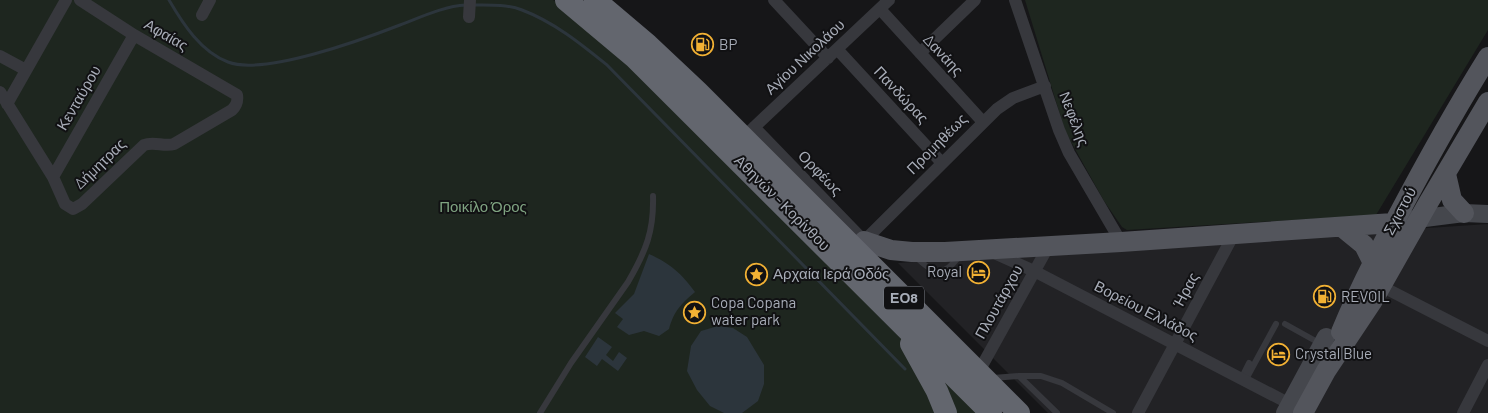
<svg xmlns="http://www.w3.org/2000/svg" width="1488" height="413" font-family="Barlow,sans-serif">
<rect width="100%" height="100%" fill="#161618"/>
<path fill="#222225" d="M1488,224V413H1048L898,263Z"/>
<path fill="#1e261f" d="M0,0H553L562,5L811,194L992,413H0Z
M1025,0H1488V30L1376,215L1127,230L1122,227L1104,201L1065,131Z"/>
<path fill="#2c353c" d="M649,254C671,264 681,273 695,292C681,304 674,311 669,329L659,336L644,331L629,335L617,327L623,319L615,313L634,294Z
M718,326L733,328L747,337L764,365V384L758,401L742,413H724L710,406L697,390L687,371L691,346L701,331Z
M598,337L612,347L606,355L613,361L619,352L627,358L618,371L602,359L597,366L585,357Z"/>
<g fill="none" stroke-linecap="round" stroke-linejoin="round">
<path stroke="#2c353c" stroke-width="3" d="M169,0C183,24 201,52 228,62C264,76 364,39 400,25C421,17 444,6 466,5
M472,5C488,5 507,4 522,10C554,22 581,44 607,65L905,369"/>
<path stroke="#37383d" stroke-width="6" d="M916,257C933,274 944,278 959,256
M1285,324L1321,344
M1019,376H1041L1062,383L1113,413
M993,378L1019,376L1057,413
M1241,379L1249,363
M1245,381L1276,324
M540,413L571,363L628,282C646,251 654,231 653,196"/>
<path stroke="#37383d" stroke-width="12" d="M774,0L828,58
M1015,0L1059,130L1069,153L1121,242
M880,9L983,122
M202,15L210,0
M469,17L470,0
M837,49L942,163
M920,53L975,0
M0,56L26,70
M0,92L53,177L65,204L73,209L82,204L144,145C154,141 164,147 174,144L232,110C237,105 238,101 237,95L134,35L80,0
M7,104L66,0
M754,127L864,241L997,109L1013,98L1045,86
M749,132L889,0
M53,177L134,35
M992,252L1034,271L1290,404
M1381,286L1488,341
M978,373L1048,247
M1138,413L1234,234
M1463,413L1488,365"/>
<path stroke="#45474d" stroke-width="18" d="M1409,220L1464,213L1488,214
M1285,413L1326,337"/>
<path stroke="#53555c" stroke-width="20" d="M1446,174L1452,200L1464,213
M1342,227L1364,245L1373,263
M864,241L891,250L912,252H945L1121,242L1393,223
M1341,332C1357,293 1376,256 1396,219C1425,164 1455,110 1488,57
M1303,413L1326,371L1372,302L1427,205L1488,102"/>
<path stroke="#63666e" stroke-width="22" d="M566,0L634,57L991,413
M595,0L648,45L698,92L1019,413
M911,344L937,391L946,413"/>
</g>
<defs>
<symbol id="fuel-ring" viewBox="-11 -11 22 22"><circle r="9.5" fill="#111113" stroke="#f2b134" stroke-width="1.5"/><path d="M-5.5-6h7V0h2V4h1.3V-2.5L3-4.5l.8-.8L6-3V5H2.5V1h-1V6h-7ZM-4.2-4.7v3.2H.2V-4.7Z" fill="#f2b134"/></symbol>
<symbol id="hotel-ring" viewBox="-11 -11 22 22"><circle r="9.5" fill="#111113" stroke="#f2b134" stroke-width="1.5"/><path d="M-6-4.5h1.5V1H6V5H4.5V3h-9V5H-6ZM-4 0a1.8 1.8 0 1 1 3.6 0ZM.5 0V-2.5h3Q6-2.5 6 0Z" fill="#f2b134"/></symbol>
<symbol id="sight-ring" viewBox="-11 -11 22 22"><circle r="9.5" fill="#111113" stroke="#f2b134" stroke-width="1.5"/><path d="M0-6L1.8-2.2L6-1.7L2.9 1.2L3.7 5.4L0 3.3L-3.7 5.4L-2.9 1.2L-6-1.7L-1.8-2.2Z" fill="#f2b134"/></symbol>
</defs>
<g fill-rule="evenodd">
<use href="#fuel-ring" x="690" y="32" width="25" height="25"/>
<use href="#hotel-ring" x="966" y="260" width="25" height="25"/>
<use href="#sight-ring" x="744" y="262" width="25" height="25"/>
<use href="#fuel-ring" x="1312" y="284" width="25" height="25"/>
<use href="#sight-ring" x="682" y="300" width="25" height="25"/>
<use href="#hotel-ring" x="1266" y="342" width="25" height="25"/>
</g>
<g text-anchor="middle" stroke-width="4" stroke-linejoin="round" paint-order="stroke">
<rect fill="#111113" stroke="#7b7e86" stroke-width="1" x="884" y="286.5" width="40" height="23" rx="4"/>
<g font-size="14" font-weight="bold" fill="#a8adb8">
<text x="904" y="303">ΕΟ8</text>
</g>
<g font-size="15" fill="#a8adb8" stroke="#111113">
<text transform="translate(166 35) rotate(30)" y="5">Αφαίας</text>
<text transform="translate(943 55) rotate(47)" y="5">Δανάης</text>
<text transform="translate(805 57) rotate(-43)" y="5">Αγίου Νικολάου</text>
<text transform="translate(901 95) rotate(47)" y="5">Πανδώρας</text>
<text transform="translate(79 98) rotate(-60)" y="5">Κενταύρου</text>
<text transform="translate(1074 119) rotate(69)" y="5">Νεφέλης</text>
<text transform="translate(937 144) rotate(-45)" y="5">Προμηθέως</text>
<text transform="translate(100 164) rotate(-44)" y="5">Δήμητρας</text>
<text transform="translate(820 173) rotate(46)" y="5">Ορφέως</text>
<text transform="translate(782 203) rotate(45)" y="5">Αθηνών - Κορίνθου</text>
<text transform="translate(1400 211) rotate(-62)" y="5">Σχιστού</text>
<text transform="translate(1186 290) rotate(-62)" y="5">Ήρας</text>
<text transform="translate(999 302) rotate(-61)" y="5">Πλουτάρχου</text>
<text transform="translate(1146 311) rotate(27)" y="5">Βορείου Ελλάδος</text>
</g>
<g font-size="15" fill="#a8adb8" stroke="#111113" text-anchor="start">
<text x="719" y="50">BP</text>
<text x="962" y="277" text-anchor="end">Royal</text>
<text x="773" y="279">Αρχαία Ιερά Οδός</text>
<text x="1341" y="302">REVOIL</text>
<text x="711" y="308">Copa Copana<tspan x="711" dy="17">water park</tspan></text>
<text x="1295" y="359">Crystal Blue</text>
</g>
<g font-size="15" fill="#7fa381" stroke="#111113">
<text x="483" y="212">Ποικίλο Όρος</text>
</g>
</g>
</svg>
